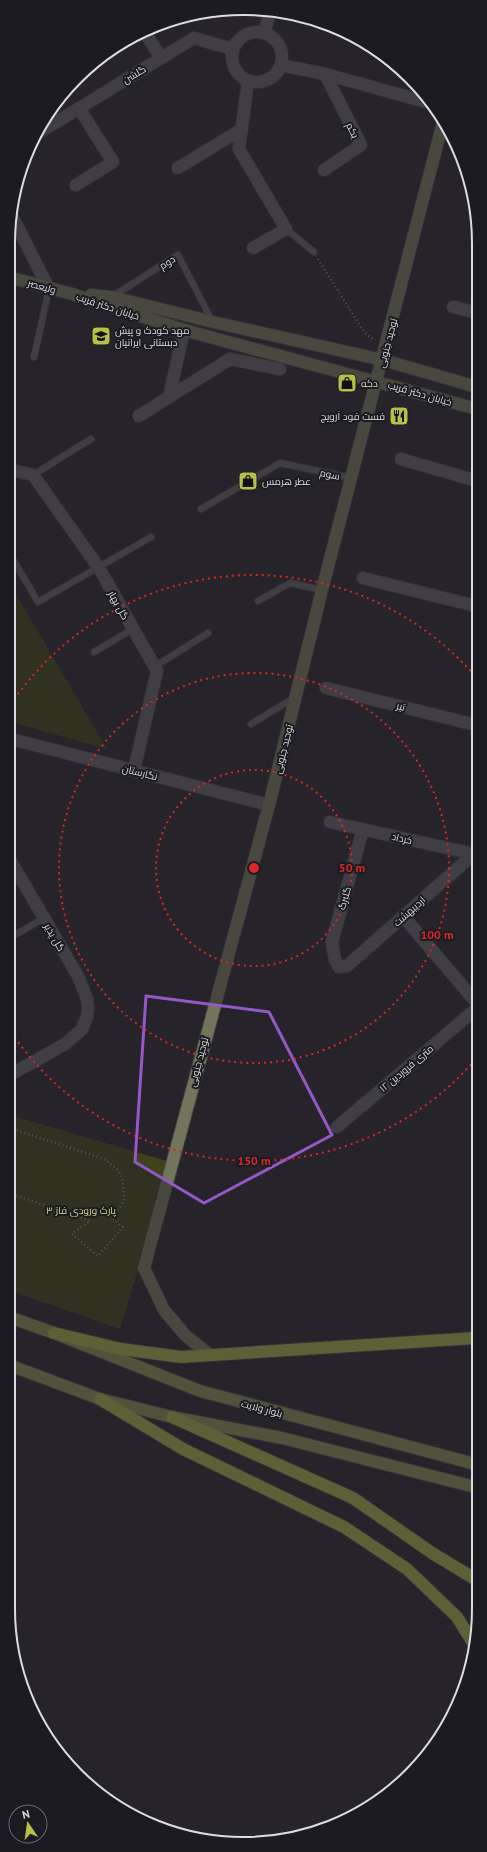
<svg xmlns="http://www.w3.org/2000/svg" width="487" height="1852" font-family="'PT Sans',Cairo,sans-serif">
<rect width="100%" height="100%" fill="#26242a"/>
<path fill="#3f421a" d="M11,586L107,749L11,722Z
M10,1115L170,1162L120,1329L9,1290Z"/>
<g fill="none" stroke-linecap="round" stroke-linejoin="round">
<defs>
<path id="lane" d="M286,229L314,252
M113,296L178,255L212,321
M34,357L49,289
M33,475L91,439
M201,509L280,463L351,478
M11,556L38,602L151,537
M258,601L290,583L322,590
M94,652L133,629
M154,667L208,633
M251,724L294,698
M10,938L44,918"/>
<path id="street" d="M232 57a25 25 0 1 1 50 0a25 25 0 1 1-50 0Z
M264,33L270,13
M146,34L161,58
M281,65L325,74L430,103
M248,81L239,149L286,229L253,248
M40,132L194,38L233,49
M178,168L242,129
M324,170L361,145L325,74
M76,185L113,162L79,108
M12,216L49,289
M453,307L477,313
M169,397L230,359L280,369
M139,416L169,397L184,330
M401,459L477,481
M12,470L33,475L99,568L157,671L134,770
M363,578L476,606
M326,688L476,725
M11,739L269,805
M330,822L474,854
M363,829L332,942L335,960L339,967L347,966L476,852
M403,916L476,1002
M10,1075L65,1044L82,1029L87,1017L88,1008L87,999L78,976L10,860
M337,1127L476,1009"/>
<path id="secondary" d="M12,278L72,294L184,330L477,409
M91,295L112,297L213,322L383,360L477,387
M210,1355L186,1336L164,1310L144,1268L269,805L322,590L443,122"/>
<path id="primary" d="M9,1317L54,1333L200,1391L475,1464
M9,1365L100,1399L172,1417L282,1438L475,1487"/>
<path id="highway" d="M54,1333L121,1349L181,1357L475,1338
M100,1399L183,1449L344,1527L407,1569L457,1617L475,1646
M172,1417L353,1498L432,1553L475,1579"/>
</defs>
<use href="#lane" stroke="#403f44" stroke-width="8"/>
<use href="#street" stroke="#403f44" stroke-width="14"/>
<use href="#secondary" stroke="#403f44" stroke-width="14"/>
<use href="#primary" stroke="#403f44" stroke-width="14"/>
<use href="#highway" stroke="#403f44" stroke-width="14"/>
<path stroke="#87858a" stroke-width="2.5" stroke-dasharray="1 3" stroke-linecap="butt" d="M318,259L364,332L374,340
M9,1193L90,1221L72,1234L98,1256L123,1227L112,1218L124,1201L123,1182L119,1171L104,1159L10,1128"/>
<use href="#lane" stroke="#5f5e65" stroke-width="6"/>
<use href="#street" stroke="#5f5e65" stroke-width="12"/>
<use href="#secondary" stroke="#72745b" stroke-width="12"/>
<use href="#primary" stroke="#858952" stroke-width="12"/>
<use href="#highway" stroke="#9fa645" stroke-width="12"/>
</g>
<path d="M0 0H487V1852H0ZM146,996L269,1012L332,1135L204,1203L135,1162Z" fill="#26242a" fill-opacity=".55" fill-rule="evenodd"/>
<path fill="none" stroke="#9458c7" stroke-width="3" stroke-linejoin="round" d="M146,996L269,1012L332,1135L204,1203L135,1162Z"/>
<g fill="none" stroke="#d62828" stroke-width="2" stroke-dasharray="2 4">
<circle cx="254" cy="868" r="98"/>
<circle cx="254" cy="868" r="195"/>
<path d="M475 1060A293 293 0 0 1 11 1032M11 704A293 293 0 0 1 475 676"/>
</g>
<defs>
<symbol id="school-square" viewBox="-11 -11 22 22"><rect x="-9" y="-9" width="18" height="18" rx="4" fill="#b8c147" stroke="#1c1b21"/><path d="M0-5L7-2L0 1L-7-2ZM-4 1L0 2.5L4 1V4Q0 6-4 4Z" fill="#111"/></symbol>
<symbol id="shop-square" viewBox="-11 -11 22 22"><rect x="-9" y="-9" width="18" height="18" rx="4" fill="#b8c147" stroke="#1c1b21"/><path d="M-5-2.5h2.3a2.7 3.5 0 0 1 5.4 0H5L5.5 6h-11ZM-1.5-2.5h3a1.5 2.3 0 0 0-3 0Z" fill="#111"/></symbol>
<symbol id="restaurant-square" viewBox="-11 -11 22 22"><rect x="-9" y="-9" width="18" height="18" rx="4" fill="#b8c147" stroke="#1c1b21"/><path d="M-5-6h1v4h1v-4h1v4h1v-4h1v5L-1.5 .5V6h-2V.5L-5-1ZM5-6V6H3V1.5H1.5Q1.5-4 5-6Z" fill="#111"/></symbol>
</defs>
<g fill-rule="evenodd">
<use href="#school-square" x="90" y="325" width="22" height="22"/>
<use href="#shop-square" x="336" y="372" width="22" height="22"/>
<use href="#restaurant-square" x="388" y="405" width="22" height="22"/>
<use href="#shop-square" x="237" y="470" width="22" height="22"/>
</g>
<g text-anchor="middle" stroke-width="4" stroke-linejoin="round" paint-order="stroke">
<g font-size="10" fill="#dddce0" stroke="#1c1b21">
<text transform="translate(134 74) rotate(-31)" y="4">گلشن</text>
<text transform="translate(353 130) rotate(63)" y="4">یکم</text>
<text transform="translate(167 262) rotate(-32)" y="4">دوم</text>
<text transform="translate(42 286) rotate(16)" y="4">ولیعصر</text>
<text transform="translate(108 306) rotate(18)" y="4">خیابان دکتر قریب</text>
<text transform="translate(387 343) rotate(-75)" y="4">توحید جنوبی</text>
<text transform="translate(420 393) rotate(16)" y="4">خیابان دکتر قریب</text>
<text transform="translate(330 474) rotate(12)" y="4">سوم</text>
<text transform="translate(119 605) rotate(61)" y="4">گل بهار</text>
<text transform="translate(401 706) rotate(14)" y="4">تیر</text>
<text transform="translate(283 749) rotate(-76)" y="4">توحید جنوبی</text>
<text transform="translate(140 772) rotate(14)" y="4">نگارستان</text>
<text transform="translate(402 838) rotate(13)" y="4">خرداد</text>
<text transform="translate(344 898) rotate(-74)" y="4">گلبرگ</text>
<text transform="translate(409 911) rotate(-42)" y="4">اردیبهشت</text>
<text transform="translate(55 937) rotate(60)" y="4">گل پذیر</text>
<text transform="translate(198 1062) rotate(-75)" y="4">توحید جنوبی</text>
<text transform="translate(406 1068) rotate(-40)" y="4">۱۲ متری فروردین</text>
<text transform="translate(262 1408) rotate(15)" y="4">بلوار ولایت</text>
</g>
<g font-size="10" fill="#dddce0" stroke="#1c1b21" text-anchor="start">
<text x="115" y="334">مهد کودک و پیش<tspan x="115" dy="12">دبستانی ایرانیان</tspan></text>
<text x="361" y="387">دکه</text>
<text x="385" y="420" text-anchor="end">فست فود آرویچ</text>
<text x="262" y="485">عطر هرمس</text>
</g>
<g font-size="10" fill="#d3db88" stroke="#1c1b21">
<text x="81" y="1214">پارک ورودی فاز ۳</text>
</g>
</g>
<path d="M0 0H487V1852H0ZM243 15H244A228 228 0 0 1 472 243V1609A228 228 0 0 1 244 1837H243A228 228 0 0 1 15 1609V243A228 228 0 0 1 243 15Z" fill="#1c1b21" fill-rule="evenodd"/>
<path fill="none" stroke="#dddce0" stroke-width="2" d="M243 15H244A228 228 0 0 1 472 243V1609A228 228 0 0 1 244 1837H243A228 228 0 0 1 15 1609V243A228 228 0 0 1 243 15Z"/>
<circle cx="254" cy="868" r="6" fill="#d62828" stroke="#1c1b21" stroke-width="2"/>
<g font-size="12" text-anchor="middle" font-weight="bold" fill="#d62828" stroke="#1c1b21" stroke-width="4" stroke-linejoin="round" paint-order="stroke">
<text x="352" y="872">50 m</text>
<text x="437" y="939">100 m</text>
<text x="254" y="1165">150 m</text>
</g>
<g transform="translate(28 1824) rotate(347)"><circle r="19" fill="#1c1b21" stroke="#69686d"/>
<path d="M0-3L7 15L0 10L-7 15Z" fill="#b8c147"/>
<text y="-6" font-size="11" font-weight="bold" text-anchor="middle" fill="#dddce0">N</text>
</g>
</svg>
